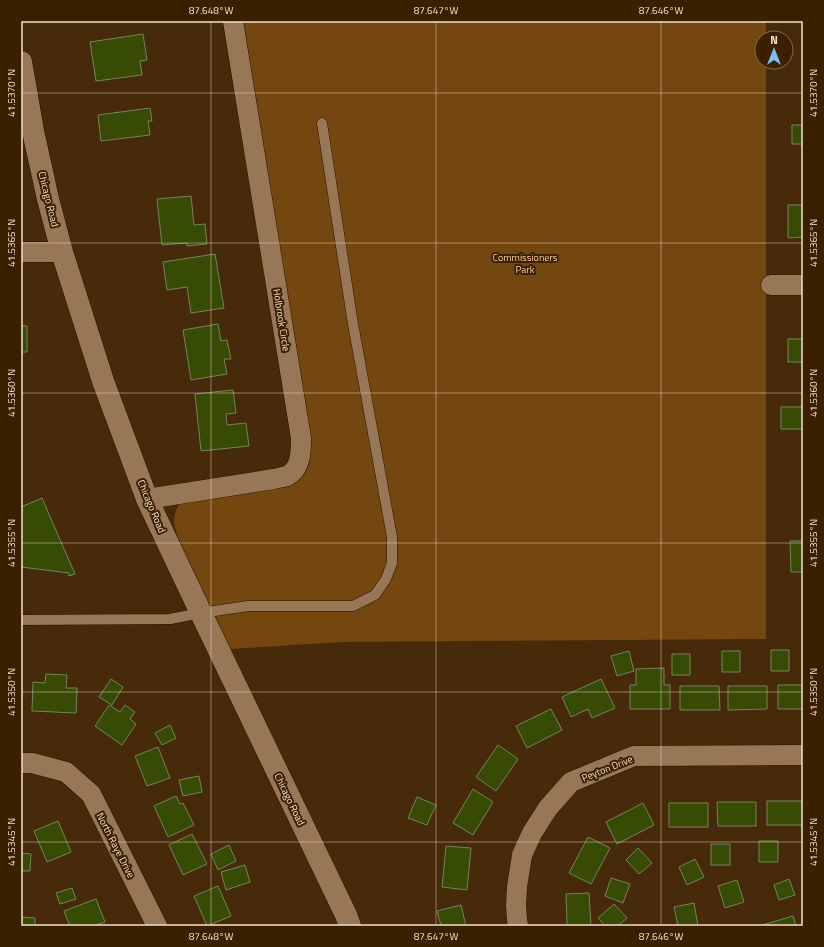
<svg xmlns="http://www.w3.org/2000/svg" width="824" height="947" font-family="'Titillium Web',sans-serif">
<rect width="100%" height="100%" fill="#462a0a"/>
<path fill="#744711" d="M242,21H766V38H762V62H766V639L342,642L230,649L179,540C174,525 171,517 180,503L294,481C297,478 301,476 304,473C312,464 311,449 310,438Z"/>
<path fill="#384b04" stroke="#74845c" d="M143,34L147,60L140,61L142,75L96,81L90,42Z
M150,108L152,121H148L150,135L101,141L98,115Z
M792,125H803V144H792Z
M191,196L194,225L205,224L207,244L187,246V243L162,245L157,199Z
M788,205H803V237L788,238Z
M215,254L224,308L191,313L187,287L167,290L163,262Z
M218,324L221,341L227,340L231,359H224L227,374L191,380L183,330Z
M21,326H27V352H21Z
M788,339H803V362H788Z
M233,390L236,413L226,414L227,425L246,423L249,446L201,451L195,394Z
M781,407H803V429H781Z
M42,498L75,574L69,576V573L21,567V507Z
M790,541H803V572H791Z
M771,650H789V671H771Z
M629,651L634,671L617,676L611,656Z
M722,651H740V672H722Z
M672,654H690V675H672Z
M664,668V685H670V709H630V685H636V669Z
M46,674L67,675L66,688H77L76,713L32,711L33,682L45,683Z
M111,679L123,687L112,705L99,697Z
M601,679L615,708L592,718L588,709L571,717L562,697Z
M778,685H803V709H778Z
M680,686H719L720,710H680Z
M728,686H767V709L728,710Z
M109,705L120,712L125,705L135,712L130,719L136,724L122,745L95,726Z
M551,709L562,730L527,748L516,726Z
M170,725L176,738L162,745L155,733Z
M498,745L518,759L496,791L476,777Z
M158,747L170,778L147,786L135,756Z
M199,776L202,792L183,796L179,780Z
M473,789L493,802L473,835L453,823Z
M176,796L180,804L183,803L194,825L168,837L154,806Z
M417,797L436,805L427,825L408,818Z
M767,801H803V825H767Z
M717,802H756V826H718Z
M643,803L654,825L617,844L606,822Z
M669,803H708V827H669Z
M58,821L71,852L47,862L34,831Z
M192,834L207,864L183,875L169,845Z
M588,837L610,848L591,884L569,873Z
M759,841H778V862H759Z
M711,844H730V865H711Z
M229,845L236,861L218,870L211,854Z
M446,846L471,848L467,890L442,887Z
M638,848L652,863L639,874L626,860Z
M21,853L31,854L30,871H21Z
M695,859L704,877L687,885L679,867Z
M245,865L250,882L226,890L221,872Z
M611,878L630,884L623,903L605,896Z
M789,879L795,895L779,900L774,885Z
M737,880L744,902L725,908L718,886Z
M218,886L231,916L207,926L194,896Z
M72,888L76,899L60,904L56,893Z
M589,893L591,926H567L566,894Z
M96,899L105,922L94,926H70L64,911Z
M694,903L698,926H678L674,907Z
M614,904L627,918L618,926H605L598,918Z
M461,905L466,926H441L437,911Z
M793,916L796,926H759Z
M21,917L35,918V926H21Z"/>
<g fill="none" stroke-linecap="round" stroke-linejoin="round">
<defs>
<path id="lane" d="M21,620L170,619L201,613L248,606H353L375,595L386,579L392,563V537L353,324L322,123"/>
<path id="street" d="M21,252H62
M771,285H803
M147,499L274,479C278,478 283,477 287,476C301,469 301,452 301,438L233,21
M21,763H32L66,772L91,794L157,926
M518,926L517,919L516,906L517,887L522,855L532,833L548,808L571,782L634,756L803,755"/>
<path id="secondary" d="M21,62L33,131L48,199L62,252L103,381L147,499L201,613L346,915L350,926"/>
</defs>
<use href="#lane" stroke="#281400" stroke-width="11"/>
<use href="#street" stroke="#281400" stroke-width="21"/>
<use href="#secondary" stroke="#281400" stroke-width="23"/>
<use href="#lane" stroke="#987757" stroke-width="10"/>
<use href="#street" stroke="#987757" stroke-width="20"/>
<use href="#secondary" stroke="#987757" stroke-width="22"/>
</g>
<path fill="none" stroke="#f4e1d0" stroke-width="1" stroke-opacity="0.45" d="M211,21V926M436,21V926M661,21V926M21,93H803M21,243H803M21,393H803M21,543H803M21,692H803M21,842H803"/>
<g text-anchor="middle" stroke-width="4" stroke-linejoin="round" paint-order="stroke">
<g font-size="10" fill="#f4e1d0" stroke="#3b2000">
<text transform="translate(49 199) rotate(76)" y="4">Chicago Road</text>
<text transform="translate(282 320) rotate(81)" y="4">Holbrook Circle</text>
<text transform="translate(152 506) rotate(67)" y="4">Chicago Road</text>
<text transform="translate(607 768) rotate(-22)" y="4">Peyton Drive</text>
<text transform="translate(290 799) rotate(64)" y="4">Chicago Road</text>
<text transform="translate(116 845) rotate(63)" y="4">North Raye Drive</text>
</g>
<g font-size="10" fill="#fcd0a6" stroke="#3b2000">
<text x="525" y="261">Commissioners<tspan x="525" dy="12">Park</tspan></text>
</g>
</g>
<rect width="824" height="947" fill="none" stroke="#3b2000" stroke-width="44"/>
<g transform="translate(774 50)"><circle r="19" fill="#3b2000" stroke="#856d53"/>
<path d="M0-3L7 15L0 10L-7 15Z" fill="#7abff8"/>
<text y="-6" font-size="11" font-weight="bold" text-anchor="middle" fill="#f4e1d0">N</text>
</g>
<rect x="22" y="22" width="780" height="903" fill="none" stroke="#f4e1d0" stroke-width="1.5"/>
<g font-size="10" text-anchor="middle" fill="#f4e1d0">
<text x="211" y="14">87.648°W</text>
<text x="436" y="14">87.647°W</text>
<text x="661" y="14">87.646°W</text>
<text transform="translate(11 93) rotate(-90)" y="4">41.5370°N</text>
<text transform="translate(813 93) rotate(-90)" y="4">41.5370°N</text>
<text transform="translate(11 243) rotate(-90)" y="4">41.5365°N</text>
<text transform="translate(813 243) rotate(-90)" y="4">41.5365°N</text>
<text transform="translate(11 393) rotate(-90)" y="4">41.5360°N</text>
<text transform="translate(813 393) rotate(-90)" y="4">41.5360°N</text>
<text transform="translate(11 543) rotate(-90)" y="4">41.5355°N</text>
<text transform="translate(813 543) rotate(-90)" y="4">41.5355°N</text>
<text transform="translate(11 692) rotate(-90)" y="4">41.5350°N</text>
<text transform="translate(813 692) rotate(-90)" y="4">41.5350°N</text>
<text transform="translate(11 842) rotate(-90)" y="4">41.5345°N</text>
<text transform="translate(813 842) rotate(-90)" y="4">41.5345°N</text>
<text x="211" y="940">87.648°W</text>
<text x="436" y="940">87.647°W</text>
<text x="661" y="940">87.646°W</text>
</g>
</svg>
